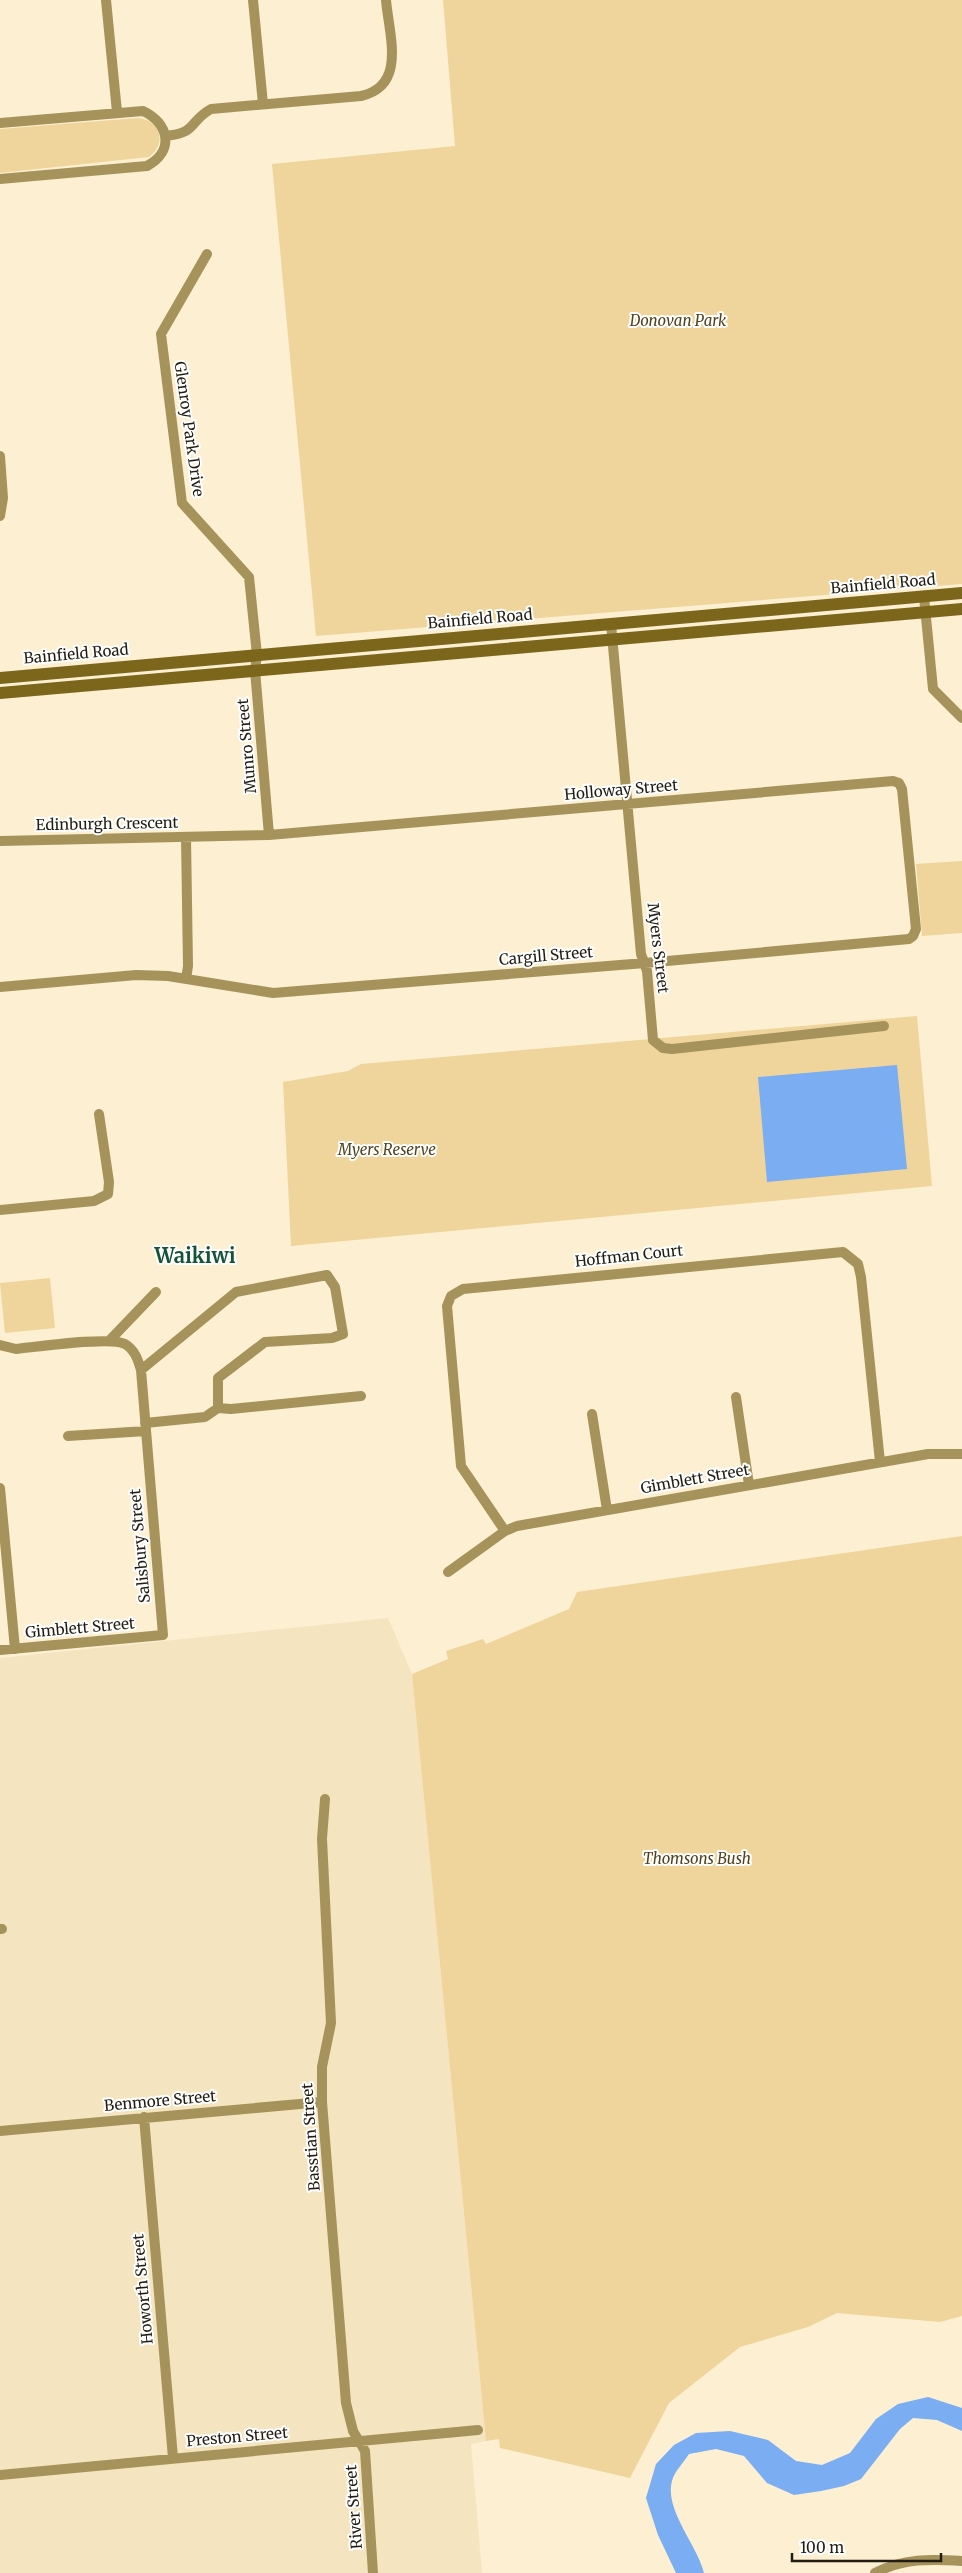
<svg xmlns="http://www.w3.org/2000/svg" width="962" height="2573" font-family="Merriweather,serif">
<rect width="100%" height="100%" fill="#fdefd1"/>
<path fill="#f4e4bf" d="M388,1618L412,1674L486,2441L471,2444L482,2573H0V1658Z"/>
<path fill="#efd59c" d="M443,0H962V584L316,636L272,164L455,146Z
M137,118C160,119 168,143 149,157L0,173V129Z
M962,861V933L922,936L916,864Z
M917,1016L932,1186L291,1246L283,1082L348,1071L361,1064Z
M50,1278L55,1328L5,1333L0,1283Z
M962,1536V2316L940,2322L837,2313L808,2327L740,2347L669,2403L630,2478L500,2448L499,2439L486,2441L412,1674L448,1659L446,1651L483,1639L486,1644L569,1609L577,1592Z"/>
<path fill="#7aadf1" d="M897,1065L907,1169L767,1182L758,1077Z
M928,2397L962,2408V2431L937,2420L913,2418L900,2429L861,2479L844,2486L821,2491L794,2495L767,2483L744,2456L716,2449L689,2454C684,2462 674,2472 672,2481C664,2509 697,2545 704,2573H676L658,2535L646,2498L656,2464L674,2445L696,2433L730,2431L768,2440L796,2461L822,2465L850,2453L876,2419L898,2404Z"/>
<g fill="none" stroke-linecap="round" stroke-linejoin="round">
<path stroke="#a5935b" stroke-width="10" d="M106,0L117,112
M253,0L263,104
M0,123L143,111C169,123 175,151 147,166L0,179
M165,136C198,133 188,122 211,109L361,96C407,86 389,35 386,0
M207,254L161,334L182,503L249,577L257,655L255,670L269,835
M0,456L3,498L0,516
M924,597L933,689L962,718
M611,624L641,954L647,971L653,1040L663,1048L672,1049L884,1026
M0,841L269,835L893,781L899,783L902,789L916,929L913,936L909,939L645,963L273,993L168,976L136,975L0,987
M186,979L188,966L186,838
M0,1210L94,1201L108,1194L109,1182L99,1114
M109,1341L156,1292
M0,1345L16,1349C36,1347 110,1336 125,1344C135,1350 138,1360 141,1370L163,1635L0,1650
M141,1370L236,1292L327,1275L335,1287L343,1334L332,1338L265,1342L218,1378V1408
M736,1397L749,1485
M592,1414L607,1510
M145,1423L205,1417L218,1408L231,1409L361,1396
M68,1436L146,1431
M0,1488L15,1649
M505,1531L461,1466L447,1306L451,1296L463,1289L843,1252L858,1264L861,1277L880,1462
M448,1572L505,1531L517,1526L928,1454H962
M325,1799L322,1839L331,2023L322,2067V2102L346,2403L353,2431L365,2451L373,2573
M0,1929H2
M144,2117L173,2458
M0,2131L322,2102
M0,2475L478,2430
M875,2573C903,2558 931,2559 962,2561"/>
<path stroke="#7c661b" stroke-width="12" d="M0,678L962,593
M0,693L962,609"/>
</g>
<g text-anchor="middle" stroke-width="4" stroke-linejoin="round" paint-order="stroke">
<g font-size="15" font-style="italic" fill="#51421d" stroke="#fff">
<text x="678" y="326">Donovan Park</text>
<text x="387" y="1155">Myers Reserve</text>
<text x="697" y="1864">Thomsons Bush</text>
</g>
<g font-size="15" fill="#221d12" stroke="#fff">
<text transform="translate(189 429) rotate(82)" y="5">Glenroy Park Drive</text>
<text transform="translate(883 584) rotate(-5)" y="5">Bainfield Road</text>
<text transform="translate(480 619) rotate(-5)" y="5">Bainfield Road</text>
<text transform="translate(76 654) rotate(-5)" y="5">Bainfield Road</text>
<text transform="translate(247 746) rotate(-95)" y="5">Munro Street</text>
<text transform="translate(621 790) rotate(-5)" y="5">Holloway Street</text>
<text transform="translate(107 824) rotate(-1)" y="5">Edinburgh Crescent</text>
<text transform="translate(658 948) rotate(83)" y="5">Myers Street</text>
<text transform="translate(546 956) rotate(-5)" y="5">Cargill Street</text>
<text transform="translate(629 1256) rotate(-6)" y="5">Hoffman Court</text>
<text transform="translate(695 1479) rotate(-10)" y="5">Gimblett Street</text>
<text transform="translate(140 1546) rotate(-95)" y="5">Salisbury Street</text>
<text transform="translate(80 1628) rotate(-5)" y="5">Gimblett Street</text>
<text transform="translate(160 2101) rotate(-5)" y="5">Benmore Street</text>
<text transform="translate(311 2137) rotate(-94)" y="5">Basstian Street</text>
<text transform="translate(143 2289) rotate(-95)" y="5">Howorth Street</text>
<text transform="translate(237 2437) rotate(-5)" y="5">Preston Street</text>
<text transform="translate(354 2507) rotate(-94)" y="5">River Street</text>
</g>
<g font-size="20" font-weight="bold" fill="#145336" stroke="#fff">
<text x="195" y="1263">Waikiwi</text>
</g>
</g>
<path d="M792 2553v8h149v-8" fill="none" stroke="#221d12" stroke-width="2.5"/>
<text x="800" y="2553" font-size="15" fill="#221d12" stroke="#ffffff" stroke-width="4" paint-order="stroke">100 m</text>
</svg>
